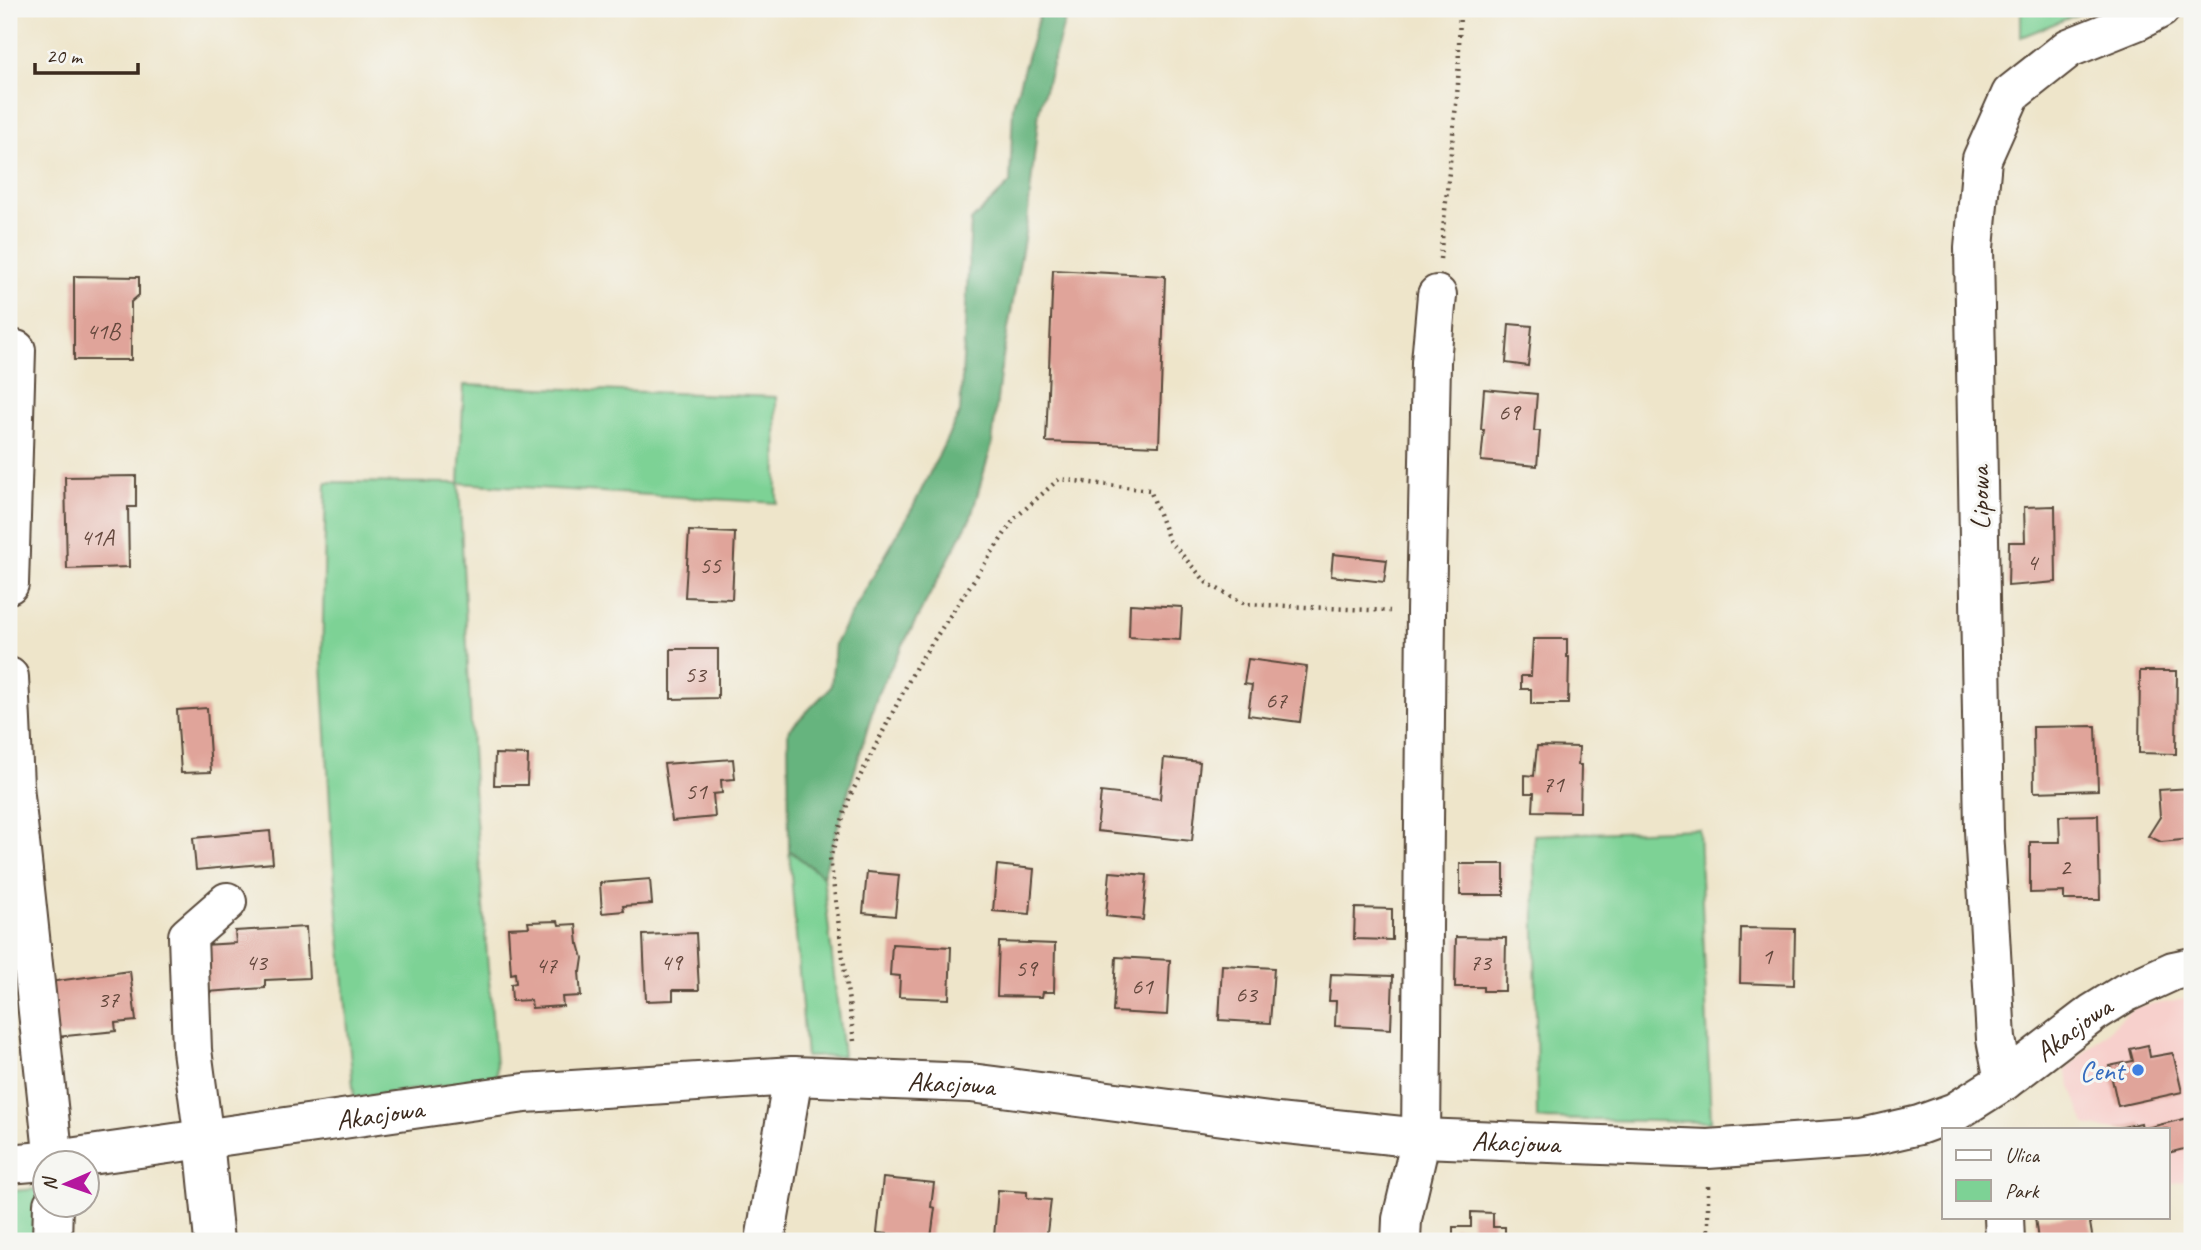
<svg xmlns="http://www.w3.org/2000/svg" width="2201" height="1250" font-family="Caveat,sans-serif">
<rect width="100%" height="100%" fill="#f6f6f2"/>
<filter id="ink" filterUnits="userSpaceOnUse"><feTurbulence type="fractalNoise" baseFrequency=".0143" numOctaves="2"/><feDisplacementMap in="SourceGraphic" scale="14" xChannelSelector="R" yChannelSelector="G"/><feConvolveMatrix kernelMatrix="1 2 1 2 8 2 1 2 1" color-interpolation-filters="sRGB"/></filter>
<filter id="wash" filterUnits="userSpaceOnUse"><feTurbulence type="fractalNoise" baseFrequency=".00686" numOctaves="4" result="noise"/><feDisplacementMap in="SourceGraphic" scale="28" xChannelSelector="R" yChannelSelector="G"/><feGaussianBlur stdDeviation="1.57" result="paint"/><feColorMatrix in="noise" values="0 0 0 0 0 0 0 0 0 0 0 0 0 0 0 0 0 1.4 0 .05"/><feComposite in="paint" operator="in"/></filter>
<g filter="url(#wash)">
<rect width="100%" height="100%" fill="#eee5ca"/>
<path fill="#f7d0cc" d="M2192,997V1180L2168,1184V1129H2109L2085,1125L2065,1070L2134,1007Z"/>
<path fill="#7dd295" stroke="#5c7e5a" stroke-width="2" d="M2021,9H2091L2021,37Z
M464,385L776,397L777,503L459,483L475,808L497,1078L354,1098L333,858L322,663L326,482L459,483Z
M1699,829L1711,1122L1537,1119L1534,835Z
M789,850L823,876L843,1056L806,1057Z
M38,1189V1241H9V1191Z"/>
<path fill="#66b47e" stroke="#506f4e" stroke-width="2" d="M1041,9H1068L1039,111L1027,222L1000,374L992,444L971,517L879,690L823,876L789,850L788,731L831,687L835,643L913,507L960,412L971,221L1010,183L1013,106Z"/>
<g id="blocks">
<path fill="#e0a49a" d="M1053,270L1165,276L1159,446L1046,442Z
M74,276L139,277V295L131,302V360H74Z
M1509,324L1532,326L1528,366L1506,363Z
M1484,389L1537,394L1534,431H1540L1537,466L1481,461L1484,430H1481Z
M136,476V507H128L129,567L67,569L65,477Z
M2055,506L2056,582L2008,586L2009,542H2025L2024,507Z
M689,531L735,533L732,599L685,597Z
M1333,554L1387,560L1384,582L1331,576Z
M1130,604L1182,607L1180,640L1129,637Z
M1533,639H1567V657H1569L1568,704H1531V689H1521V676H1531Z
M671,649H718V698L671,699Z
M1248,659L1307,667L1300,722L1248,715L1252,685L1244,684Z
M2140,671H2177L2176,754L2139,753Z
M207,708L211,772L181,773L177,710Z
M2096,726L2098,790L2034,792L2033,727Z
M1537,746L1579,747L1578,765H1581L1580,812L1533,811L1534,793H1525V775L1534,776Z
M495,754L528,755L527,785H494Z
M1164,758L1200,762L1192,841L1097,831L1101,792L1160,799Z
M733,759L735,779L721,780L722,793L713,794L715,817L672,821L664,764Z
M2192,788V839L2161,842L2148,836L2160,817L2158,790Z
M2098,815L2100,900H2064V892L2030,893V842H2060L2059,816Z
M270,831L273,863L196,870L193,838Z
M1460,864H1504V895H1460Z
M997,865L1034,869L1030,914L993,911Z
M867,872L899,875L895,916L863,913Z
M1110,872L1147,875L1143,920L1106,916Z
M650,879L652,904L623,906L624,911L602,913L600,883Z
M1355,908L1392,909V940L1354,939Z
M558,921L559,925L576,924L578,944H579L583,958L581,972H579L581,996L562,997L563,1006L532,1008L531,1000L512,1001L511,984L516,983L515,973L511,974L508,928L529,927L528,922Z
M306,927L309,978L265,980V988L207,992L204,945L236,943L235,931Z
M1741,928L1795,929L1794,985L1740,983Z
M696,933L699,990H673V1000L646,1001L643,935Z
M1456,937L1506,938L1505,991H1483V987H1455Z
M999,942L1055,944L1054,992H1043L1042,997L997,996Z
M892,944L951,947L949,999L899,997L900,976L890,975Z
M1116,957L1170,960L1167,1015L1113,1012Z
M1222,965L1274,968L1270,1023L1219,1020Z
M130,971L136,1021L115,1023L116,1031L56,1037L49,982Z
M1331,974L1393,976L1391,1029L1335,1026L1336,1001H1329Z
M2148,1045L2150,1057L2173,1053L2182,1092L2118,1106L2109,1066L2133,1061L2130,1049Z
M2192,1117V1147L2168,1153V1129H2142Z
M2141,1123L2142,1129H2118V1128Z
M883,1178L934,1183L931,1207L935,1208L931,1238L877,1233Z
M998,1190L1027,1192V1198L1051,1200L1046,1241H998V1237H994Z
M1471,1212L1493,1213V1227H1505V1241H1453V1227H1471Z
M2035,1217H2089L2093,1241H2038Z"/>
</g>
</g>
<g filter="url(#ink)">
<use href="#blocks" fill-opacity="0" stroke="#564638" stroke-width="2"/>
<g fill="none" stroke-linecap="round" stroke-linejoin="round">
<defs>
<g id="minor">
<path d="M9,584L16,350"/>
<path d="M9,677L14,786L54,1162"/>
<path d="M2004,1081L1996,1039L1984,830L1974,248L1982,159L2011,94L2069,48L2139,20L2160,9"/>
<path id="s1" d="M9,1164L55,1160L525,1093L793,1076L971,1083L1277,1123L1421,1138L1708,1149L1863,1138L1919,1125L1955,1112L2004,1081L2093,1013L2125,993L2173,971L2192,967"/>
<path d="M2004,1217L2005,1241"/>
<path d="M52,1241L53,1204"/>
<path d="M214,1241L204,1140L192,1050L188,936L227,902"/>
<path d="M765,1241L793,1076"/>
<path d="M1401,1241L1402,1219L1421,1138L1426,612L1431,362L1437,295"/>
</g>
</defs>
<use href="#minor" stroke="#564638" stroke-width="42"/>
<path stroke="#564638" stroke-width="4.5" stroke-dasharray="2 5" stroke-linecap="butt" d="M1440,259L1458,85L1460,9
M854,1041L830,858L850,796L916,667L1015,518L1059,479L1150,490L1169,540L1207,583L1245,604L1390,611
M1708,1186V1241"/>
<use href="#minor" stroke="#fff" stroke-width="38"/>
</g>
</g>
<circle fill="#3f7fe0" stroke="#f6f6f2" stroke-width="2.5" cx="2138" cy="1070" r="7"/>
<g text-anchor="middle" stroke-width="6" stroke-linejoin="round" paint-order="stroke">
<g font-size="24" fill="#64483d">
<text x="103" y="339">41B</text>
<text x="1509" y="420">69</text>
<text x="97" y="545">41A</text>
<text x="2032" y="570">4</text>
<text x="710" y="573">55</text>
<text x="695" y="682">53</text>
<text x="1276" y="708">67</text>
<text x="1553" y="792">71</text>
<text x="696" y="799">51</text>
<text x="2065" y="875">2</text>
<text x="1767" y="964">1</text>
<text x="256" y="970">43</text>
<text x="671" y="970">49</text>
<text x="1480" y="970">73</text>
<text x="546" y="973">47</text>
<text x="1026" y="976">59</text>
<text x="1142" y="994">61</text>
<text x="1246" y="1002">63</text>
<text x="108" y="1007">37</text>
</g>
<g font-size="28" fill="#3b2a1e" stroke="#f6f6f2">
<text transform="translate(1979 498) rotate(-91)" y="10">Lipowa</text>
<text dy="10" stroke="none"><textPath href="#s1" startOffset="2104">Akacjowa</textPath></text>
<text dy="10" stroke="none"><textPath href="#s1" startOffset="948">Akacjowa</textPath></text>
<text dy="10" stroke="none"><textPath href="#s1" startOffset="374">Akacjowa</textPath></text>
<text dy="10" stroke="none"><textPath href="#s1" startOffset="1516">Akacjowa</textPath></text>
</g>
<g font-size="28" fill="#366cbe" stroke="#f6f6f2" text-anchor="end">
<text x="2124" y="1080">Cent</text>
</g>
</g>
<rect width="2201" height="1250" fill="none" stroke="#f6f6f2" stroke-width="35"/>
<rect x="1942" y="1128" width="228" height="91" fill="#f6f6f2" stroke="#aba49d" stroke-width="2"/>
<rect x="1956" y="1150" width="35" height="10" fill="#ffffff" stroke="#aba49d" stroke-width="2"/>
<text x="2005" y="1162" font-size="21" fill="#3b2a1e">Ulica</text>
<rect x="1956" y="1180" width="35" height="21" fill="#7dd295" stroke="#aba49d" stroke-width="2"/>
<text x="2005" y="1198" font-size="21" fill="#3b2a1e">Park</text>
<g transform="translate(66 1184) rotate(268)"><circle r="33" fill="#f6f6f2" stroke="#aba49d" stroke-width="2"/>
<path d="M0-5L12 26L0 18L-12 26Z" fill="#b5179e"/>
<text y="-10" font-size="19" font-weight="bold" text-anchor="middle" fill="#3b2a1e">N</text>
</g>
<path d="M35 63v10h103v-10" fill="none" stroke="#3b2a1e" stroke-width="3.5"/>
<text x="46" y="63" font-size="21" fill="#3b2a1e" stroke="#f6f6f2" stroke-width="5" paint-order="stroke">20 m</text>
</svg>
